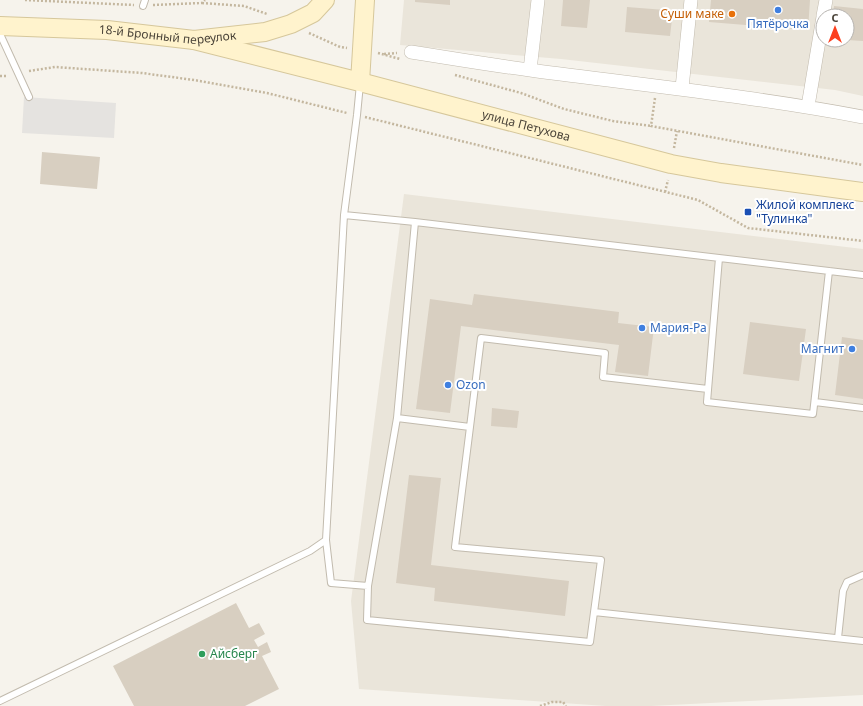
<svg xmlns="http://www.w3.org/2000/svg" width="863" height="706" font-family="'Noto Sans',sans-serif">
<rect width="100%" height="100%" fill="#f6f3ec"/>
<path fill="#eae5da" fill-rule="evenodd" d="M404,0H863V96L835,90L561,59L400,45ZM823,16H847V40H823Z
M404,194L863,249V695L651,706H606L359,689L351,601Z"/>
<path fill="#e5e3e0" d="M24,97L116,103L114,138L22,133Z"/>
<path fill="#d8cfc1" d="M415,0H450V5L415,2Z
M563,0H590L587,28L561,26Z
M711,0H810L808,30L709,22Z
M834,6L863,9V41L847,40V16L833,14Z
M627,7L665,10V19H672L670,36L625,32Z
M42,152L100,157L97,189L40,184Z
M474,294L619,312L618,323L654,327L648,376L615,372L619,345L461,326L450,413L416,409L430,299L472,305Z
M750,322L806,329L799,381L743,374Z
M842,337L863,340V399L835,395Z
M492,408L519,411L517,428L491,426Z
M409,475L441,478L431,565L569,581L565,616L434,601L435,588L396,583Z
M236,603L249,628L259,623L265,634L254,640L258,647L267,642L271,652L262,656L279,689L245,706H134L113,666Z"/>
<g fill="none" stroke-linecap="round" stroke-linejoin="round">
<defs>
<path id="lane" d="M143,6L145,0
M0,34L29,97
M344,215L415,222L863,275
M415,222L397,418L470,427L481,338L605,353L603,377L708,389
M719,258L707,402L813,414L829,271
M815,402L863,408
M397,418L368,586L367,620L590,642L601,560L455,547L470,427
M326,540L331,583L368,586
M594,612L863,641
M838,638L843,591L847,582L863,575
M0,701L310,551L326,540L344,215L357,115L360,84"/>
<path id="street" d="M823,16L826,0
M411,52C450,58 490,65 530,70C641,85 753,96 863,117
M530,70L538,0
M682,88L691,0
M808,106L823,17"/>
<g id="secondary">
<path id="s1" d="M0,26L107,30L194,40L265,32L291,24L313,13L325,0"/>
<path id="s2" d="M194,40L360,82L671,164L721,173L863,192"/>
<path d="M360,82L365,0"/>
</g>
</defs>
<use href="#lane" stroke="#c2bbae" stroke-width="8"/>
<use href="#street" stroke="#c2bbae" stroke-width="14"/>
<use href="#secondary" stroke="#d6c79b" stroke-width="20"/>
<path stroke="#c4b79f" stroke-width="2.5" stroke-dasharray="2 2" stroke-linecap="butt" d="M25,0L134,5
M202,3L244,6L267,14
M153,5L202,3L205,0
M309,33L340,47L347,48
M378,53L400,59
M384,54L397,53
M29,71L55,67L142,73L194,80L267,93L347,113
M455,75L521,93L564,109L613,121L651,126
M0,76H8
M655,98L651,126L863,165
M365,117L698,200L748,228L863,241
M674,148L677,131
M665,192L668,180
M540,706L552,702H563L566,706"/>
<use href="#lane" stroke="#fff" stroke-width="6"/>
<use href="#street" stroke="#fff" stroke-width="13"/>
<use href="#secondary" stroke="#fff3cd" stroke-width="18"/>
</g>
<g fill="#3f7fe0" stroke="#fff" stroke-width="1.5">
<circle cx="778" cy="10" r="4"/>
<circle cx="642" cy="328" r="4"/>
<circle cx="852" cy="349" r="4"/>
<circle cx="448" cy="385" r="4"/>
</g>
<circle fill="#e8710a" stroke="#fff" stroke-width="1.5" cx="732" cy="14" r="4"/>
<rect fill="#1a4fb4" stroke="#fff" stroke-width="1.5" x="744" y="208" width="8" height="8" rx="2"/>
<circle fill="#2e9e5b" stroke="#fff" stroke-width="1.5" cx="202" cy="654" r="4"/>
<g text-anchor="middle" stroke-width="4" stroke-linejoin="round" paint-order="stroke">
<g font-size="12" fill="#c56008" stroke="#fff" text-anchor="end">
<text x="724" y="18">Суши маке</text>
</g>
<g font-size="12" fill="#366cbe" stroke="#fff" text-anchor="start">
<text x="778" y="28" text-anchor="middle">Пятёрочка</text>
<text x="650" y="332">Мария-Ра</text>
<text x="844" y="353" text-anchor="end">Магнит</text>
<text x="456" y="389">Ozon</text>
</g>
<g font-size="12" fill="#4b4439" stroke="#fff">
<text dy="4" stroke="none"><textPath href="#s1" startOffset="168">18-й Бронный переулок</textPath></text>
<text dy="4" stroke="none"><textPath href="#s2" startOffset="343">улица Петухова</textPath></text>
</g>
<g font-size="12" fill="#164399" stroke="#fff" text-anchor="start">
<text x="756" y="209">Жилой комплекс<tspan x="756" dy="14">"Тулинка"</tspan></text>
</g>
<g font-size="12" fill="#27864d" stroke="#fff" text-anchor="start">
<text x="210" y="658">Айсберг</text>
</g>
</g>
<g transform="translate(835 28)"><circle r="19" fill="#ffffff" stroke="#b7b4b0"/>
<path d="M0-3L7 15L0 10L-7 15Z" fill="#fc3f1d"/>
<text y="-6" font-size="11" font-weight="bold" text-anchor="middle" fill="#4b4439">С</text>
</g>
</svg>
